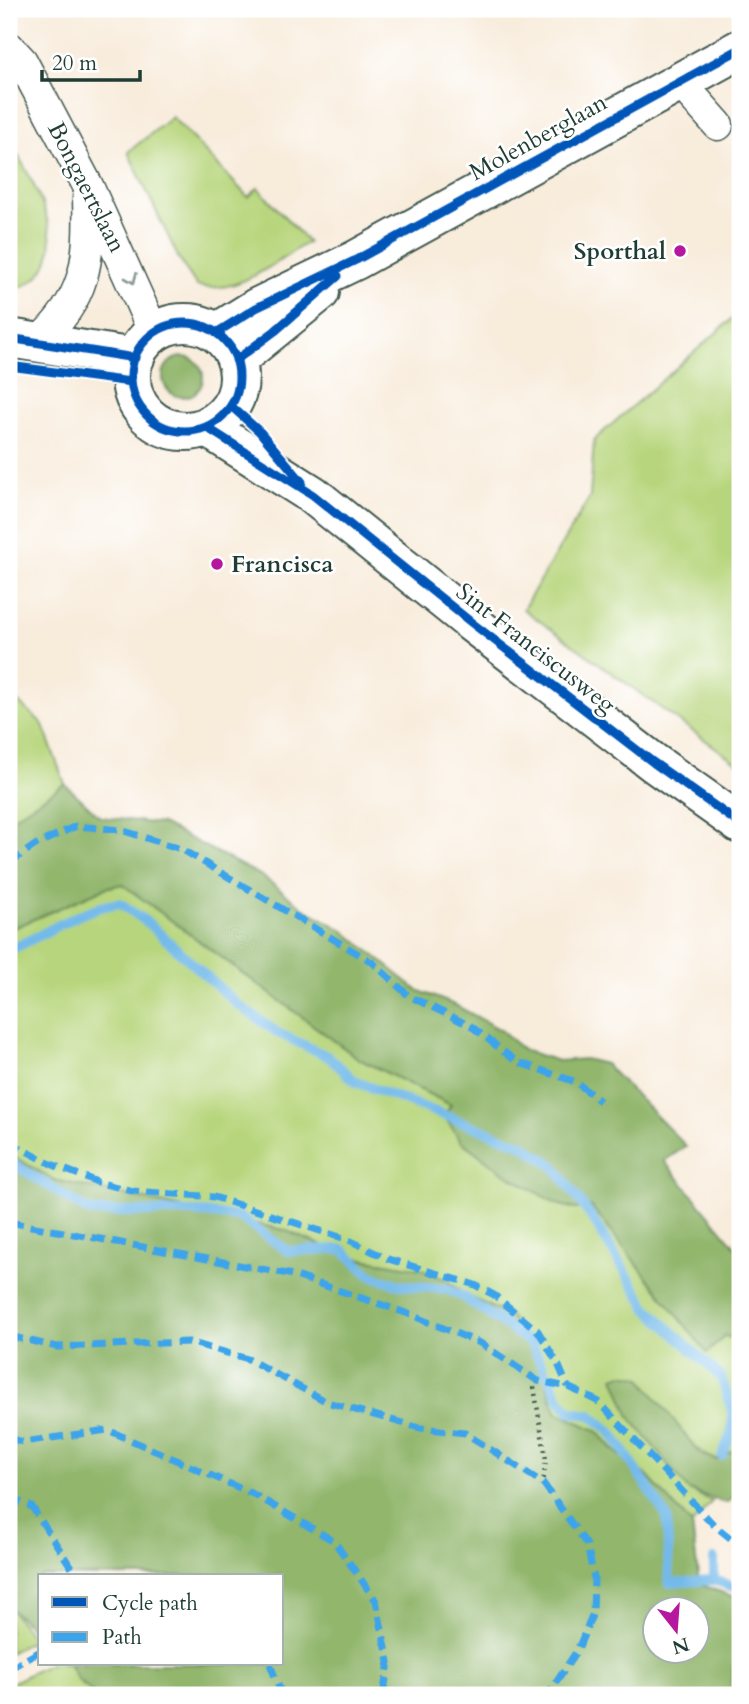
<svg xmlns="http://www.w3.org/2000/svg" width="749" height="1704" font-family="Cardo,serif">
<rect width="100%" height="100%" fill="#fff"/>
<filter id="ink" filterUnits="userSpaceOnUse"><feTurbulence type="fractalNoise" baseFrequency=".0143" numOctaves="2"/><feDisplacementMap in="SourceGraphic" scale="14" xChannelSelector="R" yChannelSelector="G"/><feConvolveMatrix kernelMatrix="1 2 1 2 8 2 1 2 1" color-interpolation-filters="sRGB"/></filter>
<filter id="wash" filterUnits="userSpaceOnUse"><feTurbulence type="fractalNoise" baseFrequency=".00686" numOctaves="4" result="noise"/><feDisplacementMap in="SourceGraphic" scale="28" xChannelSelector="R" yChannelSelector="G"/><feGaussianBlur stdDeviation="1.57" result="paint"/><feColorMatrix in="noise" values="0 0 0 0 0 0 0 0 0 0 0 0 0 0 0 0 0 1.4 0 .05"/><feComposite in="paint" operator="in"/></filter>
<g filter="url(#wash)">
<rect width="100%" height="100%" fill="#f8ecdb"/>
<path fill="#b7d57c" stroke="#6b8958" stroke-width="2" d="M172,117L248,197L258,188L308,242C275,262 237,296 197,286L179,259L128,152Z
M9,140C35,184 88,271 9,291Z
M740,312V765L523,609L590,497L594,440Z
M9,694L42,723L65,784L9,820Z
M122,884L359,1059L451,1105L461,1141L504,1173L557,1204L575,1209L591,1206L707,1352L725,1336L740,1340V1447C734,1451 725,1460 717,1459C695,1459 654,1395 640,1377L688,1490L712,1501L692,1525L646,1475L615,1451L597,1431L556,1412L540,1364L510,1316L467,1296L444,1279L421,1269L350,1257L284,1230L54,1180L9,1154V930L105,888Z
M9,1607L34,1640L9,1653Z
M49,1664H69L78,1680L95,1695H9V1684Z"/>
<path fill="#91b66c" stroke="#587a50" stroke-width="2" fill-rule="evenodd" d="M163 377a20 20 0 1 1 40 0a20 20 0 1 1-40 0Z
M65,784L100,817L162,824L262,876L308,911L343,930L417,990L455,1005L501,1030L523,1050L558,1061L585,1059L605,1064L686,1146L664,1161L740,1252V1340L725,1336L707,1353L591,1206L575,1209L557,1204L504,1173L461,1141L444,1116L451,1105L359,1059L122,884L105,888L9,930V820Z
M9,1154L54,1180L284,1230L350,1257L421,1269L444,1279L467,1296L510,1316L540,1364L556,1412L597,1431L615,1451L646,1475L692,1525L699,1584L740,1599V1627L731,1683L735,1695H95L78,1680L69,1664H282V1576H40V1636L9,1607ZM654,1610H696V1652H654Z
M622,1374L640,1377L700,1454L717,1460L740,1447V1493L726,1503L688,1490L630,1417L614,1377Z"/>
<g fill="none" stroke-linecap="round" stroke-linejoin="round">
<path stroke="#73baea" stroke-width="10" d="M9,950C46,935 80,908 120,903L148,923L237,1004L278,1033L329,1057L356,1082L523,1145L554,1166L592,1218L648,1309L721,1377L733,1414L732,1431L722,1456
M9,1161L90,1212H193L239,1217L288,1251L342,1249L370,1275L400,1285L446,1289L462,1296L531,1343L560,1400L571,1412L591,1415L612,1433L667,1517L669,1583L714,1580L740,1589
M714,1559V1580"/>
</g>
</g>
<g filter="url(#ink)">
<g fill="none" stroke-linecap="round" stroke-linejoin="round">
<defs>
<path id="street" d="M9,47L22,61L88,186L154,333
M679,81L718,125
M36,344C87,299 90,261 88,197"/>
<path id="secondary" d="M131 377a54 54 0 1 1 108 0a54 54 0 1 1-108 0Z
M216,333L256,308L356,260L740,49
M9,338L135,358
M236,360L320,292
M206,427L313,495L472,623L654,763L740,824"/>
</defs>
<use href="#street" stroke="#40574d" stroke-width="33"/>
<use href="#secondary" stroke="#40574d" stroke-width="42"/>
<path stroke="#40574d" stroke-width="4.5" stroke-dasharray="2 5" stroke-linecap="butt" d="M534,1387L546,1460L543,1483"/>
<use href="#street" stroke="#fff" stroke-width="30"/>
<use href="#secondary" stroke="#fff" stroke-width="38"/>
<path stroke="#3da4eb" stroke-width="7" stroke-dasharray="14 7" stroke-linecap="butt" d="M9,863L37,844L76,826L121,830L181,849L372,962L409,996L471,1026L517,1062L576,1082L600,1101
M9,1142L51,1164L97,1182L133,1191L214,1197L349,1240L388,1259L475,1285L494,1295L538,1331L558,1364L568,1387
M9,1222L293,1275L406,1313L480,1343L538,1381L568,1387L599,1402L713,1524L740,1546
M9,1336L57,1347L189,1342L248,1359L327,1402L420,1428L465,1433L543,1483L587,1545L594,1578L593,1613L578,1649L548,1695
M9,1438L23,1442L108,1430L253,1494L334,1541L376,1601L389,1662L383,1695
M9,1497L32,1507L77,1576
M270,1664L282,1695
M9,1669L40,1651"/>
<defs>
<path id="cycleway" d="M131 377a54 54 0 1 1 108 0a54 54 0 1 1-108 0Z
M216,333L256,308L356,260L740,49
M9,338L135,358
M236,360L275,331L338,276
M9,366L131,382
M231,406L260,432L302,482
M206,427L313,495L472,623L654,763L740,824"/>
</defs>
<use href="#cycleway" stroke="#fff" stroke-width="13"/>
<use href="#cycleway" stroke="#0057b8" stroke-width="9"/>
</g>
<defs><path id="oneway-chevron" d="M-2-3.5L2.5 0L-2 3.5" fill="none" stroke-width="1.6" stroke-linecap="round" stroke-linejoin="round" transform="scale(1.75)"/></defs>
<use stroke="#8f9e9a" href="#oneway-chevron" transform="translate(132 279) rotate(68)"/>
</g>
<g fill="#b5179e" stroke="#fff" stroke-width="2.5">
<circle cx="680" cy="251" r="7"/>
<circle cx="217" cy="564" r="7"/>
</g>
<g text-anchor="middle" stroke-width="5" stroke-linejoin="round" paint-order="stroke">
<g font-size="24" fill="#1f3d34" stroke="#fff">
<text transform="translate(538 137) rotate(-29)" y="8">Molenberglaan</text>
<text transform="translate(87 187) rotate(63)" y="8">Bongaertslaan</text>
<text transform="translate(536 648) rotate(38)" y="8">Sint Franciscusweg</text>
</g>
<g font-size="24" font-weight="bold" fill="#1f3d34" stroke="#fff" text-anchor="end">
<text x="666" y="259">Sporthal</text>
<text x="231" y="572" text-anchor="start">Francisca</text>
</g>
</g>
<rect width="749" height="1704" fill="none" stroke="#fff" stroke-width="35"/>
<rect x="38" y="1574" width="245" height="91" fill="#ffffff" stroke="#a5b1ae" stroke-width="2"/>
<rect x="52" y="1597" width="35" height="10" fill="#0057b8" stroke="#a5b1ae" stroke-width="2"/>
<text x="102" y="1610" font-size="21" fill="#1f3d34">Cycle path</text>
<rect x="52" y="1632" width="35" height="10" fill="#3da4eb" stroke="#a5b1ae" stroke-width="2"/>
<text x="102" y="1644" font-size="21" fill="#1f3d34">Path</text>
<g transform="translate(676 1630) rotate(163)"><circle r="33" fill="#ffffff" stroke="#a5b1ae" stroke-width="2"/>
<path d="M0-5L12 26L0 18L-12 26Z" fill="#b5179e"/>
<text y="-10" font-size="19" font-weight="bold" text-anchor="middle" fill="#1f3d34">N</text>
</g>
<path d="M42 70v10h98v-10" fill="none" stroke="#1f3d34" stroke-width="3.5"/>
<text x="52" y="70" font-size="21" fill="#1f3d34" stroke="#ffffff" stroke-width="5" paint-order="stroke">20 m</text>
</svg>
